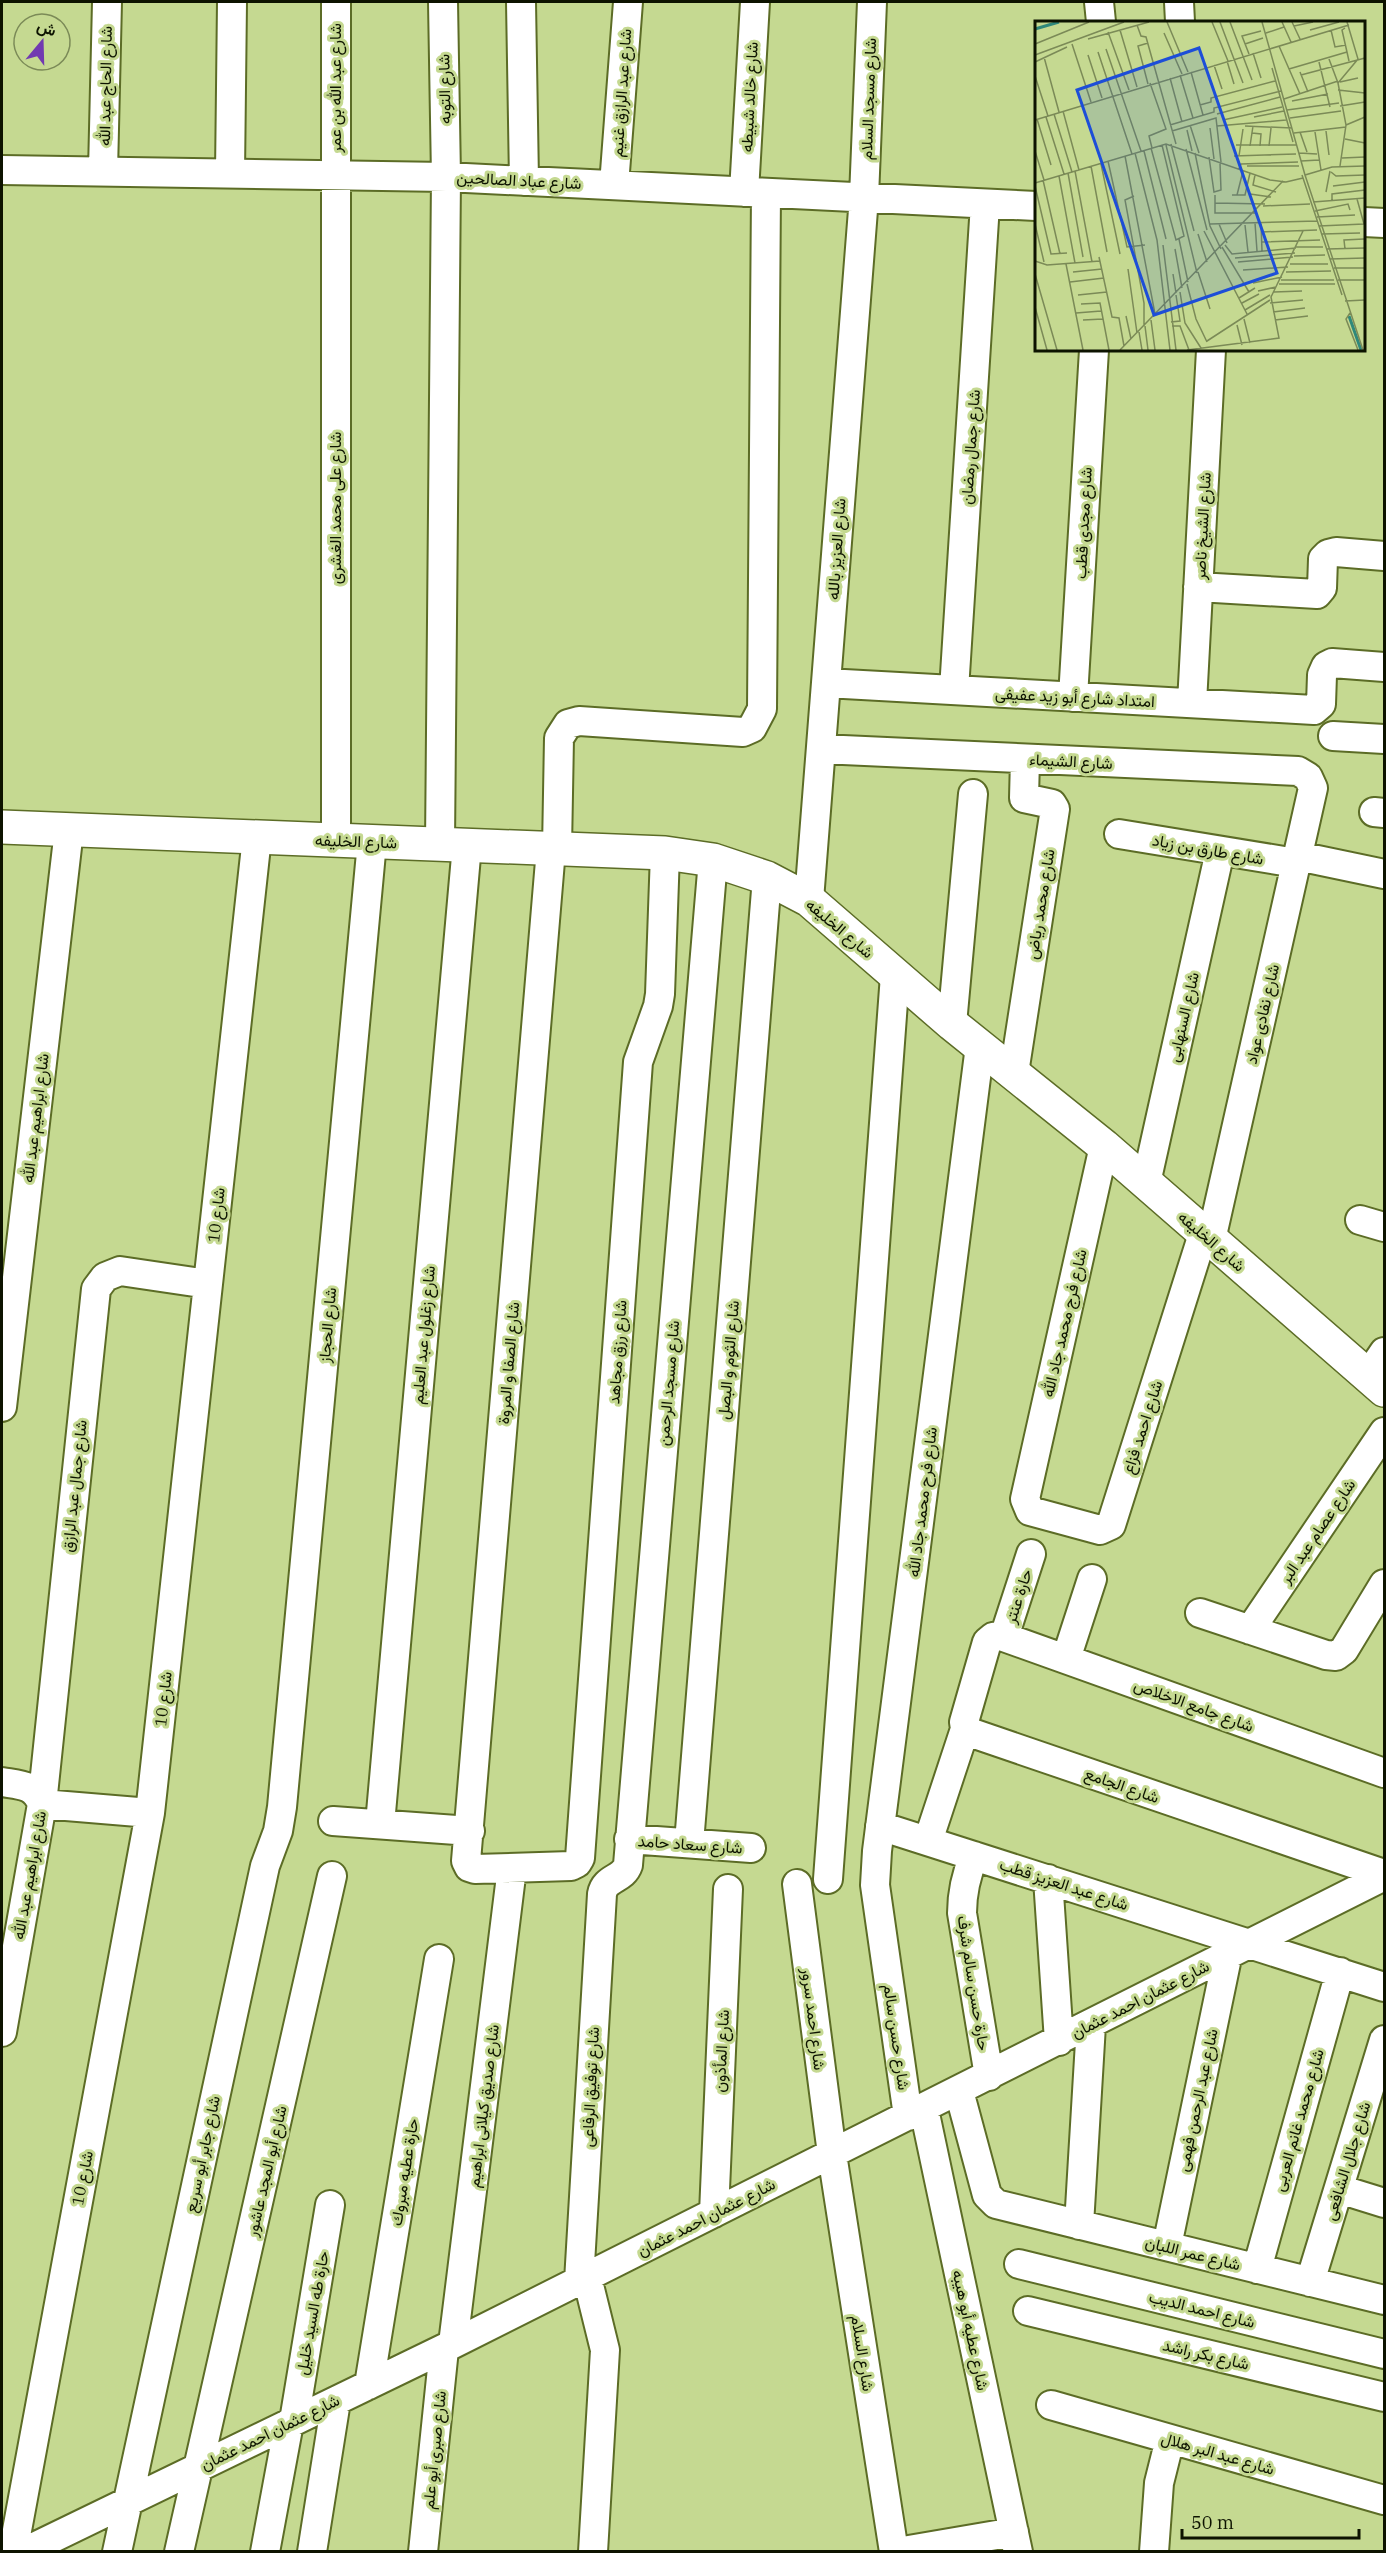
<svg xmlns="http://www.w3.org/2000/svg" width="1386" height="2553" font-family="'IBM Plex Serif',Vazirmatn,serif">
<rect width="100%" height="100%" fill="#c5d991"/>
<g fill="none" stroke-linecap="round" stroke-linejoin="round">
<defs>
<path id="minor" d="M336,2V840
M521,2L524,181
M1099,2L1101,22
M1179,2L1180,22
M2,170L446,177L1036,206
M103,171L107,2
M230,173L232,2
M614,185L628,2
M744,192L755,2
M1364,222L1384,223
M1198,587L1317,594L1322,588L1323,559L1328,554L1336,552L1384,556
M826,683L1314,710L1321,704L1322,675L1326,666L1332,663L1384,667
M954,690L985,204
M1073,697L1094,350
M1192,703L1211,350
M1333,736L1384,739
M821,749L1298,771L1308,777L1313,788L1211,1240
M1374,812L1384,813
M1119,834L1296,863
M440,844L446,177L443,2
M551,849L466,1861L469,1867L475,1869L571,1866L577,1863L580,1858L638,1062L658,1006L660,994L665,853
M557,849L559,738L568,724L579,721L743,732L752,728L762,709L766,193
M1298,856L1384,874
M809,900L864,197L872,2
M952,1024L973,794
M1014,1073L1055,809L1052,804L1024,798L1025,759
M1104,1146L1025,1499L1030,1511L1100,1530L1111,1525L1203,1234
M1146,1183L1220,851
M1360,1220L1384,1227
M1367,1377L1384,1352
M2,1407L69,830
M1200,1613L1326,1655L1336,1656L1344,1650L1384,1584
M1250,1630L1384,1432
M1004,1637L1031,1554
M1066,1659L1092,1579
M1384,1773L1001,1636L993,1637L987,1642L964,1722L965,1729L969,1732L1384,1874
M2,1782C20,1785 34,1784 42,1804
M42,1804L150,1813
M333,1821L470,1831
M380,1824L467,845
M880,1826L1384,1987
M629,1839L751,1848
M928,1841L965,1729
M689,1843L767,878
M974,1856C966,1875 962,1892 962,1913L989,2076
M828,1879L895,975
M1048,1879L1059,2041
M797,1884L832,2154L894,2552
M2,2032L42,1804L96,1289L105,1277L120,1271L208,1284
M959,2091L987,2195L996,2204L1384,2300
M924,2109L1018,2552
M908,2116L875,1885L877,1851L980,1046
M1339,2189L1384,2203
M714,2213L728,1889
M1079,2225L1091,2025
M1167,2246L1228,1953
M1019,2264L1384,2354
M1257,2269L1340,1972
M587,2277L605,2350L593,2552
M579,2281L602,1894C605,1877 623,1880 628,1865L713,860
M1310,2282L1384,2040
M1028,2311L1384,2397
M453,2344L512,1868
M369,2385L439,1959
M1051,2405L1384,2500
M294,2421L330,2205
M13,2552L150,1813L257,837
M24,2552L453,2344L1384,1876
M117,2552L265,1866L278,1831L282,1807L372,842
M179,2552L332,1876
M265,2552L289,2423
M312,2552L336,2401
M423,2552L444,2349
M897,2552L1014,2532
M1154,2552L1159,2483L1170,2439"/>
<path id="major" d="M2,827L665,853L713,860L767,878L809,900L952,1024L1104,1146L1384,1390"/>
</defs>
<use href="#minor" stroke="#5c6c26" stroke-width="32"/>
<use href="#major" stroke="#5c6c26" stroke-width="36"/>
<use href="#minor" stroke="#fff" stroke-width="28"/>
<use href="#major" stroke="#fff" stroke-width="33"/>
</g>
<g text-anchor="middle" stroke-width="6" stroke-linejoin="round" paint-order="stroke">
<g font-size="16" fill="#0d1300" stroke="#c5d991">
<text transform="translate(105 86) rotate(-89)" y="6">شارع الحاج عبد الله</text>
<text transform="translate(335 88) rotate(-90)" y="6">شارع عبد الله بن عمر</text>
<text transform="translate(444 89) rotate(-91)" y="6">شارع التوبه</text>
<text transform="translate(621 93) rotate(-86)" y="6">شارع عبد الرازق غنيم</text>
<text transform="translate(749 97) rotate(-87)" y="6">شارع خالد شبيطه</text>
<text transform="translate(868 99) rotate(-88)" y="6">شارع مسجد السلام</text>
<text transform="translate(519 180) rotate(3)" y="6">شارع عباد الصالحين</text>
<text transform="translate(970 447) rotate(-86)" y="6">شارع جمال رمضان</text>
<text transform="translate(335 508) rotate(-90)" y="6">شارع على محمد الغشرى</text>
<text transform="translate(1083 523) rotate(-87)" y="6">شارع مجدى قطب</text>
<text transform="translate(1202 526) rotate(-87)" y="6">شارع الشيخ ناصر</text>
<text transform="translate(836 549) rotate(-86)" y="6">شارع العزيز بالله</text>
<text transform="translate(1075 697) rotate(3)" y="6">امتداد شارع أبو زيد عفيفى</text>
<text transform="translate(1071 761) rotate(3)" y="6">شارع الشيماء</text>
<text transform="translate(356 841) rotate(2)" y="6">شارع الخليفه</text>
<text transform="translate(1208 849) rotate(10)" y="6">شارع طارق بن زياد</text>
<text transform="translate(1040 904) rotate(-81)" y="6">شارع محمد رياض</text>
<text transform="translate(840 928) rotate(40)" y="6">شارع الخليفه</text>
<text transform="translate(1262 1014) rotate(-77)" y="6">شارع نفادى عواد</text>
<text transform="translate(1183 1017) rotate(-77)" y="6">شارع السنهابى</text>
<text transform="translate(35 1118) rotate(-83)" y="6">شارع ابراهيم عبد الله</text>
<text transform="translate(216 1215) rotate(-84)" y="6">شارع 10</text>
<text transform="translate(1212 1241) rotate(41)" y="6">شارع الخليفه</text>
<text transform="translate(1064 1323) rotate(-77)" y="6">شارع فرج محمد جاد الله</text>
<text transform="translate(327 1325) rotate(-85)" y="6">شارع الحجاز</text>
<text transform="translate(423 1335) rotate(-85)" y="6">شارع زغلول عبد العليم</text>
<text transform="translate(617 1352) rotate(-86)" y="6">شارع رزق مجاهد</text>
<text transform="translate(728 1360) rotate(-85)" y="6">شارع الثوم و البصل</text>
<text transform="translate(508 1363) rotate(-85)" y="6">شارع الصفا و المروة</text>
<text transform="translate(668 1383) rotate(-85)" y="6">شارع مسجد الرحمن</text>
<text transform="translate(1142 1427) rotate(-72)" y="6">شارع احمد فزاع</text>
<text transform="translate(74 1486) rotate(-84)" y="6">شارع جمال عبد الرازق</text>
<text transform="translate(922 1502) rotate(-83)" y="6">شارع فرح محمد جاد الله</text>
<text transform="translate(1317 1531) rotate(-56)" y="6">شارع عصام عبد البر</text>
<text transform="translate(1018 1596) rotate(-72)" y="6">حارة عنتر</text>
<text transform="translate(163 1699) rotate(-84)" y="6">شارع 10</text>
<text transform="translate(1194 1705) rotate(20)" y="6">شارع جامع الاخلاص</text>
<text transform="translate(1122 1785) rotate(19)" y="6">شارع الجامع</text>
<text transform="translate(690 1844) rotate(4)" y="6">شارع سعاد حامد</text>
<text transform="translate(29 1875) rotate(-80)" y="6">شارع ابراهيم عبد الله</text>
<text transform="translate(1064 1884) rotate(18)" y="6">شارع عبد العزيز قطب</text>
<text transform="translate(974 1983) rotate(81)" y="6">حارة حسن سالم شرف</text>
<text transform="translate(1140 1999) rotate(-27)" y="6">شارع عثمان احمد عثمان</text>
<text transform="translate(814 2019) rotate(83)" y="6">شارع احمد سرور</text>
<text transform="translate(897 2037) rotate(82)" y="6">شارع حسن سالم</text>
<text transform="translate(721 2051) rotate(-87)" y="6">شارع المأذون</text>
<text transform="translate(590 2087) rotate(-87)" y="6">شارع توفيق الرفاعى</text>
<text transform="translate(1197 2100) rotate(-78)" y="6">شارع عبد الرحمن فهمى</text>
<text transform="translate(483 2106) rotate(-83)" y="6">شارع صديق كيلانى ابراهيم</text>
<text transform="translate(1298 2120) rotate(-74)" y="6">شارع محمد غانم العربى</text>
<text transform="translate(202 2154) rotate(-78)" y="6">شارع جابر أبو سريع</text>
<text transform="translate(1347 2161) rotate(-73)" y="6">شارع جلال الشافعى</text>
<text transform="translate(266 2171) rotate(-77)" y="6">شارع أبو المجد عاشور</text>
<text transform="translate(404 2172) rotate(-81)" y="6">حارة عطيه مبروك</text>
<text transform="translate(82 2178) rotate(-79)" y="6">شارع 10</text>
<text transform="translate(706 2217) rotate(-27)" y="6">شارع عثمان احمد عثمان</text>
<text transform="translate(1193 2253) rotate(14)" y="6">شارع عمر اللبان</text>
<text transform="translate(1202 2309) rotate(14)" y="6">شارع احمد الديب</text>
<text transform="translate(312 2313) rotate(-80)" y="6">حارة طه السيد خليل</text>
<text transform="translate(971 2330) rotate(78)" y="6">شارع عطيه أبو هيبه</text>
<text transform="translate(863 2353) rotate(81)" y="6">شارع السلام</text>
<text transform="translate(1206 2354) rotate(13)" y="6">شارع بكر راشد</text>
<text transform="translate(270 2432) rotate(-26)" y="6">شارع عثمان احمد عثمان</text>
<text transform="translate(434 2450) rotate(-84)" y="6">شارع صبرى أبو علم</text>
<text transform="translate(1218 2453) rotate(16)" y="6">شارع عبد البر هلال</text>
</g>
</g>
<g transform="translate(1035 21)">
<rect width="330" height="330" fill="#c5d991"/>
<path fill="none" stroke="#2f887b" stroke-width="3" d="M0,8L24,1M314,295L326,329"/>
<path fill="none" stroke="#7b8a57" stroke-width="1.5" d="M132,1L153,51M177,1L193,40M185,1L208,62M195,1L217,59M227,1L270,154L297,146L330,145M247,1L256,21M257,1L265,18M102,4L106,15L111,16L141,123M259,5L278,1M310,7L307,9L314,40M85,9L102,66M275,9L304,1M296,9L300,26L311,24M73,11L94,69M129,12L147,53M231,12L249,6M53,18L114,1M113,22L103,25L113,63M0,23L54,1M37,23L56,81M210,23L228,17M244,25L265,73M71,28L106,130M63,31L97,133M218,32L226,57M214,33L207,15L226,10M0,34L89,1M53,34L67,77M9,36L24,91M294,38L303,62L311,104L305,145M192,40L199,63M0,41L32,26M284,41L295,86M179,44L187,68M237,47L258,121M254,48L312,31M156,51L168,94M265,51L273,71M145,54L158,97M266,54L330,37M0,55L13,95M135,57L147,101M305,61L323,57M115,62L131,108L114,115L117,127M303,62L323,38L312,1M303,69L330,72M249,78L303,60M257,80L293,73M165,84L176,81V77L240,60M305,85L330,81M252,89L304,82M28,90L44,149M19,93L37,151M182,93L245,76M11,96L29,153M219,96L249,90M255,97L306,90M2,98L16,144M0,99L314,4M188,99L247,86M135,104L179,91V87L246,70M155,104L164,132M311,104L330,96M182,105L251,99M210,105L257,107M175,107L179,138M152,109L157,130M137,110L181,97L186,141M291,110L294,134M265,111L272,131M280,111L286,149M217,112L226,113L225,125M259,112L311,106M310,118L330,122M136,123L159,210M131,124L162,252M201,124H261M215,125L218,105M234,125L236,107M116,127L141,219L149,215L127,124M151,128L172,209M0,130L9,159M109,130L131,218M100,132L122,219L135,329M160,132L175,205L186,228M264,132L282,133M90,135L120,293M199,135L261,133M204,135L208,108M174,136L179,171L186,169L185,142M307,137L330,136M73,140L92,226L110,224M266,140L284,139M66,143L85,233M56,145L72,231M212,145H264M204,148L206,143L263,141M40,150L57,241M296,151L301,155L330,154M33,152L48,236M220,154L218,164L241,171M267,154L307,274M270,154L328,329M24,155L40,242M8,159L25,233M0,162L131,123L235,159L251,161L268,157M0,165L16,233L32,232M298,165L330,161M291,171L295,150M215,173L236,176M180,174V192H220M197,174H210L215,152M202,174L208,150M99,175L90,179L109,282V305M322,178L329,203M297,180V173L330,169M278,181L330,177M180,182L230,183M228,185L275,183M280,190L313,183L315,189M282,196L320,194M220,202L222,230M226,202L227,230M0,203L9,241M175,203L282,200M184,203L192,222M210,204L213,231M284,205L329,203M169,210L212,293M226,211L282,209M163,213L172,241M287,213L325,212M144,218L153,261M226,221L285,219M128,224L141,329M190,224L197,233L261,227M187,226L214,271M261,226H288M140,228L147,267M292,228L330,227M310,228L309,219L329,218M259,235L290,234M64,236L77,296L84,297L89,325M200,237L260,232M295,238L330,237M0,240L12,244L65,240M203,241L258,236M31,243L48,329M255,243H293M299,247H330M93,248L102,312M208,249L253,246M38,251L67,248M163,251L175,288M251,251L296,250M0,253L22,329M138,253L141,272M246,259H299M303,259H330M35,261L69,257M218,262L247,256M152,263L161,298L172,321M244,263H300M223,270L241,266M145,271L150,302L166,327M239,271L267,270M43,274L72,271M204,277L220,267M310,280L330,279M207,282L224,273M235,282L268,279M46,283L65,282L74,329M0,286L12,329M210,289L235,274M238,291L270,287M41,292L66,290M315,292L311,298L323,329M91,295L96,318M209,298L215,322M48,299L68,298M116,299L120,329M240,299L273,295M136,301L145,300L141,274M202,304L207,324M110,305L113,329M137,305H145L154,329M104,311L107,329M172,320L235,279M85,329L248,160M152,329L244,317L236,276L268,210"/>
<path fill="#1d4ed8" fill-opacity="0.15" stroke="#1d4ed8" stroke-width="3" d="M164,27L242,252L119,294L42,69Z"/>
<rect width="330" height="330" fill="none" stroke="#0d1300" stroke-width="3"/>
</g>
<rect width="1386" height="2553" fill="none" stroke="#0d1300" stroke-width="6"/>
<g transform="translate(42 42) rotate(19)"><circle r="28" fill="#c5d991" stroke="#7b8a57" stroke-width="1.5"/>
<path d="M0-4.5L10 22L0 15L-10 22Z" fill="#713ab1"/>
<text y="-9" font-size="16" font-weight="bold" text-anchor="middle" fill="#0d1300">ش</text>
</g>
<path d="M1182 2529v9h177v-9" fill="none" stroke="#0d1300" stroke-width="3"/>
<text x="1191" y="2529" font-size="18" fill="#0d1300" stroke="#c5d991" stroke-width="4.5" paint-order="stroke">50 m</text>
</svg>
